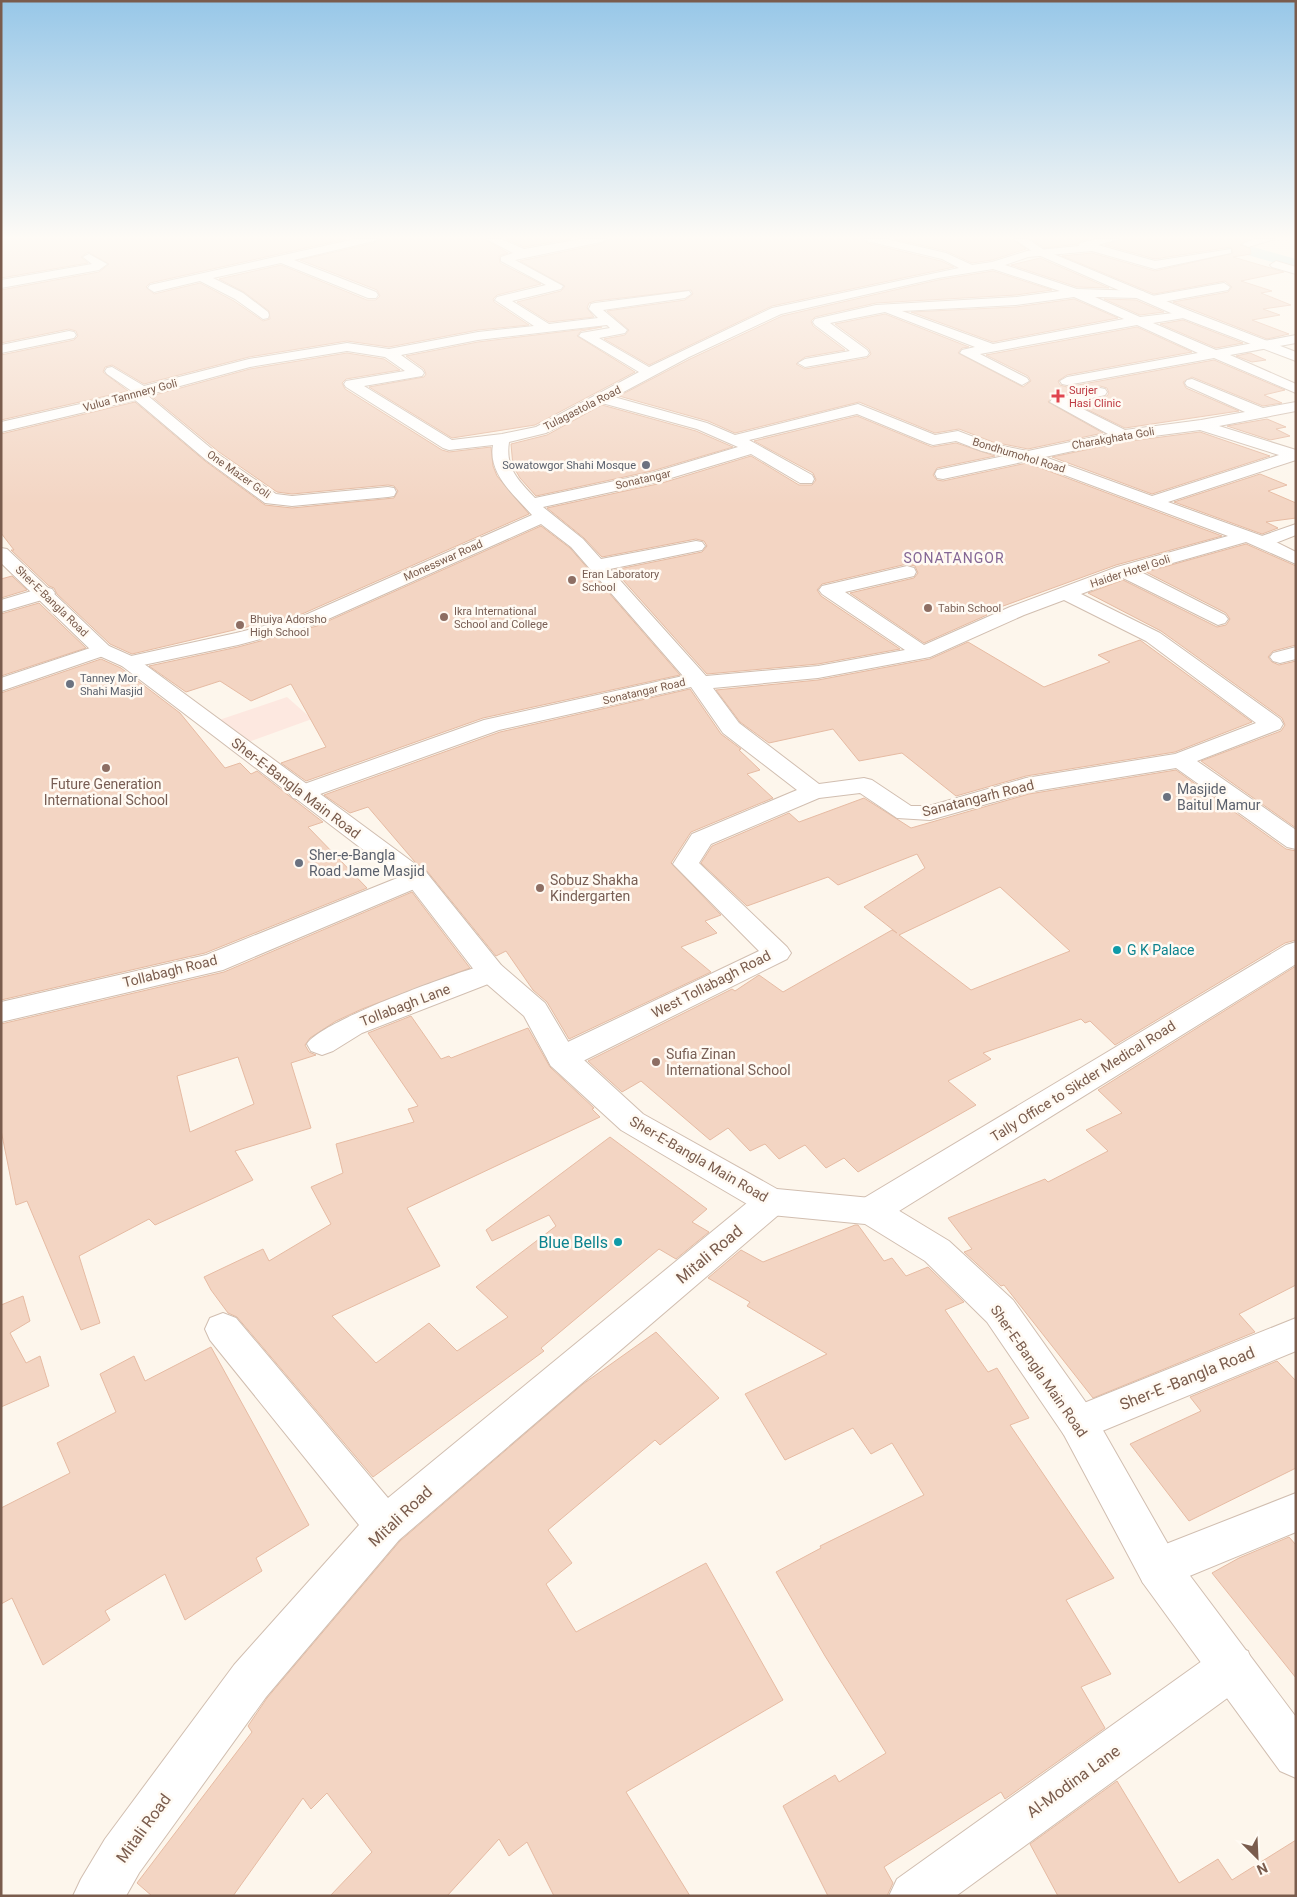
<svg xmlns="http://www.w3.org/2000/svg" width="1297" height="1897" font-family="Roboto,sans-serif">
<rect width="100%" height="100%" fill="#fdf6ec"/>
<path fill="#fde8e0" d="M287,697L312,719L243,744L219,720Z"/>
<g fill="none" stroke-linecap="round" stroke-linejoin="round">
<path fill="#bfe3e8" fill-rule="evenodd" d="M1201,239H1224L1296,259V269L1203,242Z"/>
</g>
<path fill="#f3d5c3" stroke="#e6bba3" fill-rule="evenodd" d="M1,239H346L150,283L146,287L154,294L200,283L234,301L263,321L270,319L269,311L244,292L219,279L281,265L367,300H376L380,296L377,290L300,260L374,243L378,239H484L508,253L499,256L500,263L541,284L497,295L493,299L494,302L529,325L478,330L389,347L347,341L249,357L144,384L112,365L105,367L103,372L128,391L1,420V355L74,340L78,336L76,331L69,329L1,343V290L99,272L109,264L88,252L81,257L88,263L1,278Z
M506,239H571L524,247Z
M609,239H863L867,243L941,261L954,267L772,306L649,365L604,339L625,335L629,330L607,311L685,300L693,294L691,290L595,301L589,303L587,308L594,317L549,322L517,302L561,291L565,286L520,261L601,244Z
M894,239H1012L1026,249L992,260L972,263L946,251Z
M1031,239H1089L1080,241L1078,244L1044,248Z
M1121,239H1250L1240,245L1250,248L1251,254L1233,257L1284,272L1241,281L1272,291L1261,293L1291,305L1263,309L1280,315L1252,320L1289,334L1267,339L1173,302L1228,292L1232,287L1225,281L1154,294L1062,256L1092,253L1155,271L1233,253L1231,247L1155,259L1105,245Z
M1040,258L1109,288L1077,287L1011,265Z
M993,271L1052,290L1016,295L876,303L815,317L811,321L813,326L845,350L805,357L796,364L805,369L867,358L871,354L869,349L835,324L885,314L969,347L962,348L958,353L1023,387L1031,381L1028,376L986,355L1137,327L1192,352L1067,375L1058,381L1060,385L1067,387L1214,360L1285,390L1264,395L1282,403L1263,406L1192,377L1183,382L1186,388L1239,411L1125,428L1076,404L1107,396L1109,393L1107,388L1100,386L1052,397L1048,402L1103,433L1028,449L993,442L959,429L935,433L859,402L735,433L708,421L619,396L690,359L782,316L938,280Z
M1074,299L1118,318L993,342L911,312L1016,307Z
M1104,299L1136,300L1164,312L1140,315Z
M1183,320L1243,343L1216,348L1160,324Z
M602,327L581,331L577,336L635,372L535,425L452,438L369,387L424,377L426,374L424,369L406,356L478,342Z
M347,353L384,359L400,370L346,379L342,383L345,389L442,450L449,452L491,447L493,466L497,476L529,514L302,614L132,654L110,644L57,594L54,588L49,586L11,550H14L1,533V434L135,402L205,461L265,505L292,508L394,498L398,491L394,486L388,485L292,494L277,492L219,452L151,396L250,369Z
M1250,353L1266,360L1252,362L1236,356Z
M602,405L696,431L733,447L652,471L536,496L520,478L513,466L511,444L547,435Z
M857,416L932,447L956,443L995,456L937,468L933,475L937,480L943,481L1027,463L1222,536L1116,565L984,613L987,615L924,643L850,593L914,578L918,573L915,566L907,564L822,584L817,590L821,596L900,649L818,664L707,674L614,570L702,552L707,546L704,541L696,539L602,557L584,538L547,508L662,483L751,456L799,485H812L816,480L813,473L754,441Z
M1267,419L1286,427L1276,429L1290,436L1270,440L1227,426Z
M1200,432L1270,456L1152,494L1052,457L1123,442Z
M1260,474L1287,485L1268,491L1296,503V518L1266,522L1278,528L1262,534L1174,502Z
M541,526L570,548L680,675L483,718L306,781L281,763L326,747L291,684L251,701L220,681L186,692L149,666L238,647L317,626Z
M1246,544L1296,566V645L1273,651L1268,657L1272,662L1279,665L1296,661V828L1201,761L1281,731L1285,725L1282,718L1161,631L1088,593L1123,580L1217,627L1226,625L1230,619L1226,613L1146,572Z
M12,576L27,590L1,598V579Z
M39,603L86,648L1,676V614Z
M1140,640L1252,722L1175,752L1026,776L956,796L902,753L859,761L833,729L769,743L740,722L716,690L818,680L930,659L968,642L1044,687L1110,662L1098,655Z
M101,659L121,668L180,713L225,768L240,763L251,774L257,771L323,822L308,827L367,888L205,953L1,1000V693Z
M690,689L721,734L741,749L739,750L760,770L747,774L773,798L691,832L671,863L721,915L705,921L717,933L681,947L711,972L569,1039L547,1002L533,990L506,951L496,956L427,871L415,862L368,807L350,813L324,795L500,732Z
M1176,770L1286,849L1296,851V940L1285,943L1115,1045L1090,1021L1085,1023L1081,1019L983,1053L991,1059L948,1081L976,1105L858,1172L844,1158L826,1168L805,1145L779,1159L765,1144L750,1151L728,1128L710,1140L641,1081L622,1092L588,1061L732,989L735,991L759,975L783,992L892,930L897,933L864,907L925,868L917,854L838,885L828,877L747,906L701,863L712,846L789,813L799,822L864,798L911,828L1029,794ZM1000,887L1070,951L971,990L899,935Z
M412,892L470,968L362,1009L336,1021L310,1038L305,1045L309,1052L316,1055L291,1063L311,1128L235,1151L253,1180L155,1225L149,1219L79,1256L100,1323L81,1330L27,1201L16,1205L1,1130V1024L224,972ZM238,1057L254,1104L190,1132L177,1076Z
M1296,966V1285L1239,1314L1255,1332L1093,1398L1004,1285L1001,1286L964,1252L972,1249L948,1218L1045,1179L1048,1182L1108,1151L1086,1130L1122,1113L1098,1090Z
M411,1016L441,1059L449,1056L451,1058L528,1028L550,1067L594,1108L592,1109L600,1117L407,1208L440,1266L332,1316L376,1363L429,1323L457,1351L508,1317L476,1287L556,1226L549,1215L492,1241L486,1230L610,1137L707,1209L692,1222L709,1232L676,1259L659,1249L541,1348L544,1351L373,1477L237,1317L228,1313L211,1290L204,1277L263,1249L269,1261L331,1224L311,1187L343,1173L336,1144L414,1122L408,1109L418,1106L368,1033Z
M855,1225H858L884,1261L892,1258L906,1276L928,1267L964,1302L945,1310L988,1372L997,1368L1029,1418L1010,1425L1114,1578L1066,1600L1111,1674L1081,1687L1105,1728L1005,1799L1001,1792L884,1867L893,1883L887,1896H828L783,1806L835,1775L839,1782L886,1753L825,1656L776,1572L821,1548L820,1546L924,1495L892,1443L871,1454L853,1428L785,1460L745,1394L827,1354L747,1306L750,1302L708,1278L741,1250L763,1262Z
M23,1296L30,1321L10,1333L26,1363L40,1356L49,1386L1,1407V1305Z
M656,1332L719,1398L660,1445L655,1440L548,1530L572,1563L546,1584L576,1632L706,1563L783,1700L626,1792L690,1896H554L527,1842L509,1856L499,1839L447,1896H330L372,1852L327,1793L311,1809L303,1798L233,1896H152L137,1883L252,1732L248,1726L267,1698L400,1541L583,1384Z
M211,1347L309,1525L256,1558L262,1571L185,1620L165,1574L105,1611L110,1620L43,1665L12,1598L1,1604V1508L70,1473L57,1443L116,1412L100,1374L134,1356L145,1381Z
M1277,1361L1296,1381V1468L1189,1521L1130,1444L1201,1411L1190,1397Z
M1289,1537L1296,1545V1678L1212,1573L1239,1558Z
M1117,1781L1179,1883L1218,1859L1232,1880L1296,1840V1896H1058L1030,1844Z"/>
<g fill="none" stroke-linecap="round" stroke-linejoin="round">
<defs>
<path id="pedestrian" d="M1296,524V535L1268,546H1256L1253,542L1256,538Z"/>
<path id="minor" d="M355,239H376L374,241L294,260L376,292L378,295L376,298H368L281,263L213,278L243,293L268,312L269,315L268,318L263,319L235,299L200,281L154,292L148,288L150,285Z
M486,239H501L524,249L582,239H607L601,242L515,260L563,286L561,289L512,301L549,324L598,318L589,309L591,304L595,303L689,291L691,294L685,298L603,310L627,330L625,333L599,338L649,367L772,308L959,268L942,259L867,241L865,239H886L946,253L972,265L992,262L1027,251L1079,246L1080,243L1097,239H1119L1098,245L1155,261L1231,249V253L1155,269L1092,251L1028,257L1005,265L1077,289L1143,291L1145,294L1139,298L1095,297L1140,317L1190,311L1191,314L1190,317L1153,323L1216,350L1296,335V343L1230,355L1296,384V393L1214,358L1067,385L1062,384L1060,381L1067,377L1198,353L1137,325L980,354L1027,378L1029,381L1022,385L960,353L962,350L975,347L885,312L830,323L867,350L869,353L867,356L805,367L798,363L805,359L850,351L815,325L813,322L815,319L876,305L1016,297L1060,291L993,269L938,278L781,314L689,357L614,397L707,423L735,435L858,404L935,435L958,431L992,444L1028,451L1108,434L1050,402L1052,399L1100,388L1105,389L1107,392L1105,395L1071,403L1125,430L1201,420L1245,412L1187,386L1185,383L1187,380L1192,379L1263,408L1296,402V411L1219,426L1296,450V460L1168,502L1268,538L1296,552V564L1246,542L1141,572L1225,615L1228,619L1225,623L1218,625L1123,578L1081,594L1160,633L1280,719L1283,724L1280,729L1197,761L1296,830V849L1287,847L1176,768L1029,792L930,820L897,818L860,793L819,798L711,844L699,863L787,947L791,953L787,959L573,1066L562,1069L551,1066L547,1058L551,1050L759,951L673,864L692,834L797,790L723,733L691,687L499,730L309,798L301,800L293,798L289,793L293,788L484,720L683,676L571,547L541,524L317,624L238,645L129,668L122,666L119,662L122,658L236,633L303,616L532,515C514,495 488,474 493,445L449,450L443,448L346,387L344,384L346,381L405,371L385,357L347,351L250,367L147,395L218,454L276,494L292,496L388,487L394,488L396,492L394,496L388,497L292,506L265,503L206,460L135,400L1,432V422L133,392L107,374L105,371L107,368L112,367L144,386L249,359L347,343L389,349L478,332L534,326L495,300L497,297L546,285L501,261V257L513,253ZM1074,297L1124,319L993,344L902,311L1016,305ZM607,325L610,328L581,333L579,336L639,372L536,427L502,434L452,440L364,386L422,376L424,373L422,370L401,355L478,340ZM602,403L697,429L738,447L652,473L535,498C518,480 505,468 509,442L546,433ZM857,414L927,443L933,445L956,441L982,451L1004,456L937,470L935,474L937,478L943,479L1027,461L1228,536L1117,567L1010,607L924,645L845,592L914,576L916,572L914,568L907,566L822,586L819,590L822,594L905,650L818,666L706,676L610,569L702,550L705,546L702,542L696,541L601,559L583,539L543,507L661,481L751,454L800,483H812L814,479L812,475L749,440ZM1200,430L1279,455L1152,496L1045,457L1123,440ZM1064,600L1146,641L1256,723L1175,754L1026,778L929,806H911L872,780L864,778L819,784L739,723L713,688L818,678L930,657L1024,615Z
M1255,239H1275L1248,247L1242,244Z
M89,254L107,264L99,270L1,288V280L92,264L83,257Z
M1276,261L1296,267V274L1272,267L1270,265Z
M1224,283L1230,287L1228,290L1152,304L1146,300L1152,296Z
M69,331L74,332L76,335L74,338L1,353V345Z
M45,587L52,589L55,593L52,597L1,612V600Z
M102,644L109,646L112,650L109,654L1,691V678Z
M1296,647V659L1280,663L1273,661L1270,657L1273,653Z
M417,870L426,872L430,878L426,884L223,970L1,1022V1002L206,955Z
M1296,942V964L883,1221L871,1224L859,1221L854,1211L859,1201L1286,945Z
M491,963L501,965L505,972L501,979L362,1033L333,1051L322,1055L311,1051L307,1044C320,1021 460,971 491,963Z
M771,1189L783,1193L788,1202L783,1211L399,1540L266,1697L139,1873L126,1896H73L81,1879L105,1839L234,1665L359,1525L210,1340L205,1329L210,1318L223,1313L236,1318L388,1498L759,1193Z
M1296,1318V1351L1078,1441L1064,1435L1059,1423L1064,1411Z
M1296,1493V1532L1158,1589L1143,1583L1137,1568L1143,1553Z
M1232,1645L1248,1651L1254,1667L1248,1683L956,1896H889L897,1879L1216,1651Z"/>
<path id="tertiary" d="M1014,239H1028L1044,250L1190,311L1296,352V361L1180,317L1036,254Z
M1,548L7,549L109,646L136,658L426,872L501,965L545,1003L573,1050L643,1114L777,1189L871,1198L883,1201L949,1241L1013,1300L1092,1411L1173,1553L1296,1717V1778L1280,1771L1143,1583L1064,1435L987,1322L925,1261L865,1224L771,1215L759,1211L621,1130L551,1066L524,1016L481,979L408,884L122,666L95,654L1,563Z"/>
</defs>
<use href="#pedestrian" stroke="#d1beb0" stroke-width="2"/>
<use href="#minor" stroke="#d1beb0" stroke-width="2"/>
<use href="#tertiary" stroke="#d1beb0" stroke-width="2"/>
<use href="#pedestrian" fill="#fff" fill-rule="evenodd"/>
<use href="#minor" fill="#fff" fill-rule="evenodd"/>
<use href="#tertiary" fill="#fff" fill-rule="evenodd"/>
</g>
<linearGradient id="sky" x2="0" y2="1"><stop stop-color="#97c7e8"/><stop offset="0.47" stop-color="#fefbf6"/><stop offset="1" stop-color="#fefbf6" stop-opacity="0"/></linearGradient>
<rect width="1297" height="505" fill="url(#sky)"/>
<path fill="#e0444e" stroke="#fffaf3" stroke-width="2" d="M1055.5 388.5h5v5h5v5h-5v5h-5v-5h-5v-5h5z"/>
<g fill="#6b7280" stroke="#fffaf3" stroke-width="2">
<circle cx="646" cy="465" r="5"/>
<circle cx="70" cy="684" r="5"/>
<circle cx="1167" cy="797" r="5"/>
<circle cx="299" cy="863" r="5"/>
</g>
<g fill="#8d6e63" stroke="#fffaf3" stroke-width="2">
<circle cx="572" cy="580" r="5"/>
<circle cx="928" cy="608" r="5"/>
<circle cx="444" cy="617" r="5"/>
<circle cx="240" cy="625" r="5"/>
<circle cx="106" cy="768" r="5"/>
<circle cx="540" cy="888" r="5"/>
<circle cx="656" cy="1062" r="5"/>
</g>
<g fill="#0f9aa8" stroke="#fffaf3" stroke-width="2">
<circle cx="1117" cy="950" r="5"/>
<circle cx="618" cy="1242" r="5"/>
</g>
<g text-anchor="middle" stroke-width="5" stroke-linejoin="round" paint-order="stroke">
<g font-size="11" fill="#be3a42" stroke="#fffaf3" text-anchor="start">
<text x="1069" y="394">Surjer<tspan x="1069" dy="13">Hasi Clinic</tspan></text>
</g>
<g font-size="11" fill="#7a5c4d" stroke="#fffaf3">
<text transform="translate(130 395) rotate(-15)" y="4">Vulua Tannnery Goli</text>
<text transform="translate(582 408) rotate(-27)" y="4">Tulagastola Road</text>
<text transform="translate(1113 438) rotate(-10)" y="4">Charakghata Goli</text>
<text transform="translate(1019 455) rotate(17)" y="4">Bondhumohol Road</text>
<text transform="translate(239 474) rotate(35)" y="4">One Mazer Goli</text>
<text transform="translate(643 479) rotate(-13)" y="4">Sonatangar</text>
<text transform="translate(443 560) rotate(-24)" y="4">Monesswar Road</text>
<text transform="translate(1130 571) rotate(-18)" y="4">Haider Hotel Goli</text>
<text transform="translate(52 601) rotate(44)" y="4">Sher-E-Bangla Road</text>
<text transform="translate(644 691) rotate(-13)" y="4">Sonatangar Road</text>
</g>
<g font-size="11" fill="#5b616d" stroke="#fffaf3" text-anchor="end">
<text x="636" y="469">Sowatowgor Shahi Mosque</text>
<text x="80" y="682" text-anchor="start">Tanney Mor<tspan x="80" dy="13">Shahi Masjid</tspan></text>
</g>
<g font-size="11" fill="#785e54" stroke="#fffaf3" text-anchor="start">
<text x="582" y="578">Eran Laboratory<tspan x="582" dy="13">School</tspan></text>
<text x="938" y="612">Tabin School</text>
<text x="454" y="615">Ikra International<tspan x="454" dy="13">School and College</tspan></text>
<text x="250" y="623">Bhuiya Adorsho<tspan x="250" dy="13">High School</tspan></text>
</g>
<g font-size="14" letter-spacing="1" fill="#846695" stroke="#fffaf3">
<text x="954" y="563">SONATANGOR</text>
</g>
<g font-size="14" fill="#785e54" stroke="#fffaf3" text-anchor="start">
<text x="106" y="789" text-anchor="middle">Future Generation<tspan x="106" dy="16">International School</tspan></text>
<text x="550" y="885">Sobuz Shakha<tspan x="550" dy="16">Kindergarten</tspan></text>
<text x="666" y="1059">Sufia Zinan<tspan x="666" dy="16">International School</tspan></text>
</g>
<g font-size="14" fill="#7a5c4d" stroke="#fffaf3">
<text transform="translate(296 788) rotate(37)" y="5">Sher-E-Bangla Main Road</text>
<text transform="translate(978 798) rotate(-14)" y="5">Sanatangarh Road</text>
<text transform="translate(170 971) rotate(-14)" y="5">Tollabagh Road</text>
<text transform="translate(711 984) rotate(-27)" y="5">West Tollabagh Road</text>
<text transform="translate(405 1005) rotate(-21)" y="5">Tollabagh Lane</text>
<text transform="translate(1083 1081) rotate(-32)" y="5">Tally Office to Sikder Medical Road</text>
<text transform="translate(699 1159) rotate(30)" y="5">Sher-E-Bangla Main Road</text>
<text transform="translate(1039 1371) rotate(55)" y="5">Sher-E-Bangla Main Road</text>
</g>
<g font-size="14" fill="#5b616d" stroke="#fffaf3" text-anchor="start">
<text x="1177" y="794">Masjide<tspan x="1177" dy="16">Baitul Mamur</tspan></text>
<text x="309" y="860">Sher-e-Bangla<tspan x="309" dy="16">Road Jame Masjid</tspan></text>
</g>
<g font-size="14" fill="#0d838f" stroke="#fffaf3" text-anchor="start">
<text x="1127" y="955">G K Palace</text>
</g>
<g font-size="16" fill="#0d838f" stroke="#fffaf3" text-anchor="end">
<text x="608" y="1248">Blue Bells</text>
</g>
<g font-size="16" fill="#7a5c4d" stroke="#fffaf3">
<text transform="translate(709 1254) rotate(-40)" y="6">Mitali Road</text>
<text transform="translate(1187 1378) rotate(-22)" y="6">Sher-E -Bangla Road</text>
<text transform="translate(400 1516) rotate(-43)" y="6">Mitali Road</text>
<text transform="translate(1073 1781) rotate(-36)" y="6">Al-Modina Lane</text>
<text transform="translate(143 1828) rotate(-54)" y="6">Mitali Road</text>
</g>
</g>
<rect width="1297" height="1897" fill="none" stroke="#7a5c4d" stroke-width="5"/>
<g transform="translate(1257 1857) rotate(156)" stroke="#fffaf3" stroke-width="4" paint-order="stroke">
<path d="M0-4L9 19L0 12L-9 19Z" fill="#7a5c4d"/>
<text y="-8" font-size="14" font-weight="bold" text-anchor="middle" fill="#7a5c4d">N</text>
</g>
</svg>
